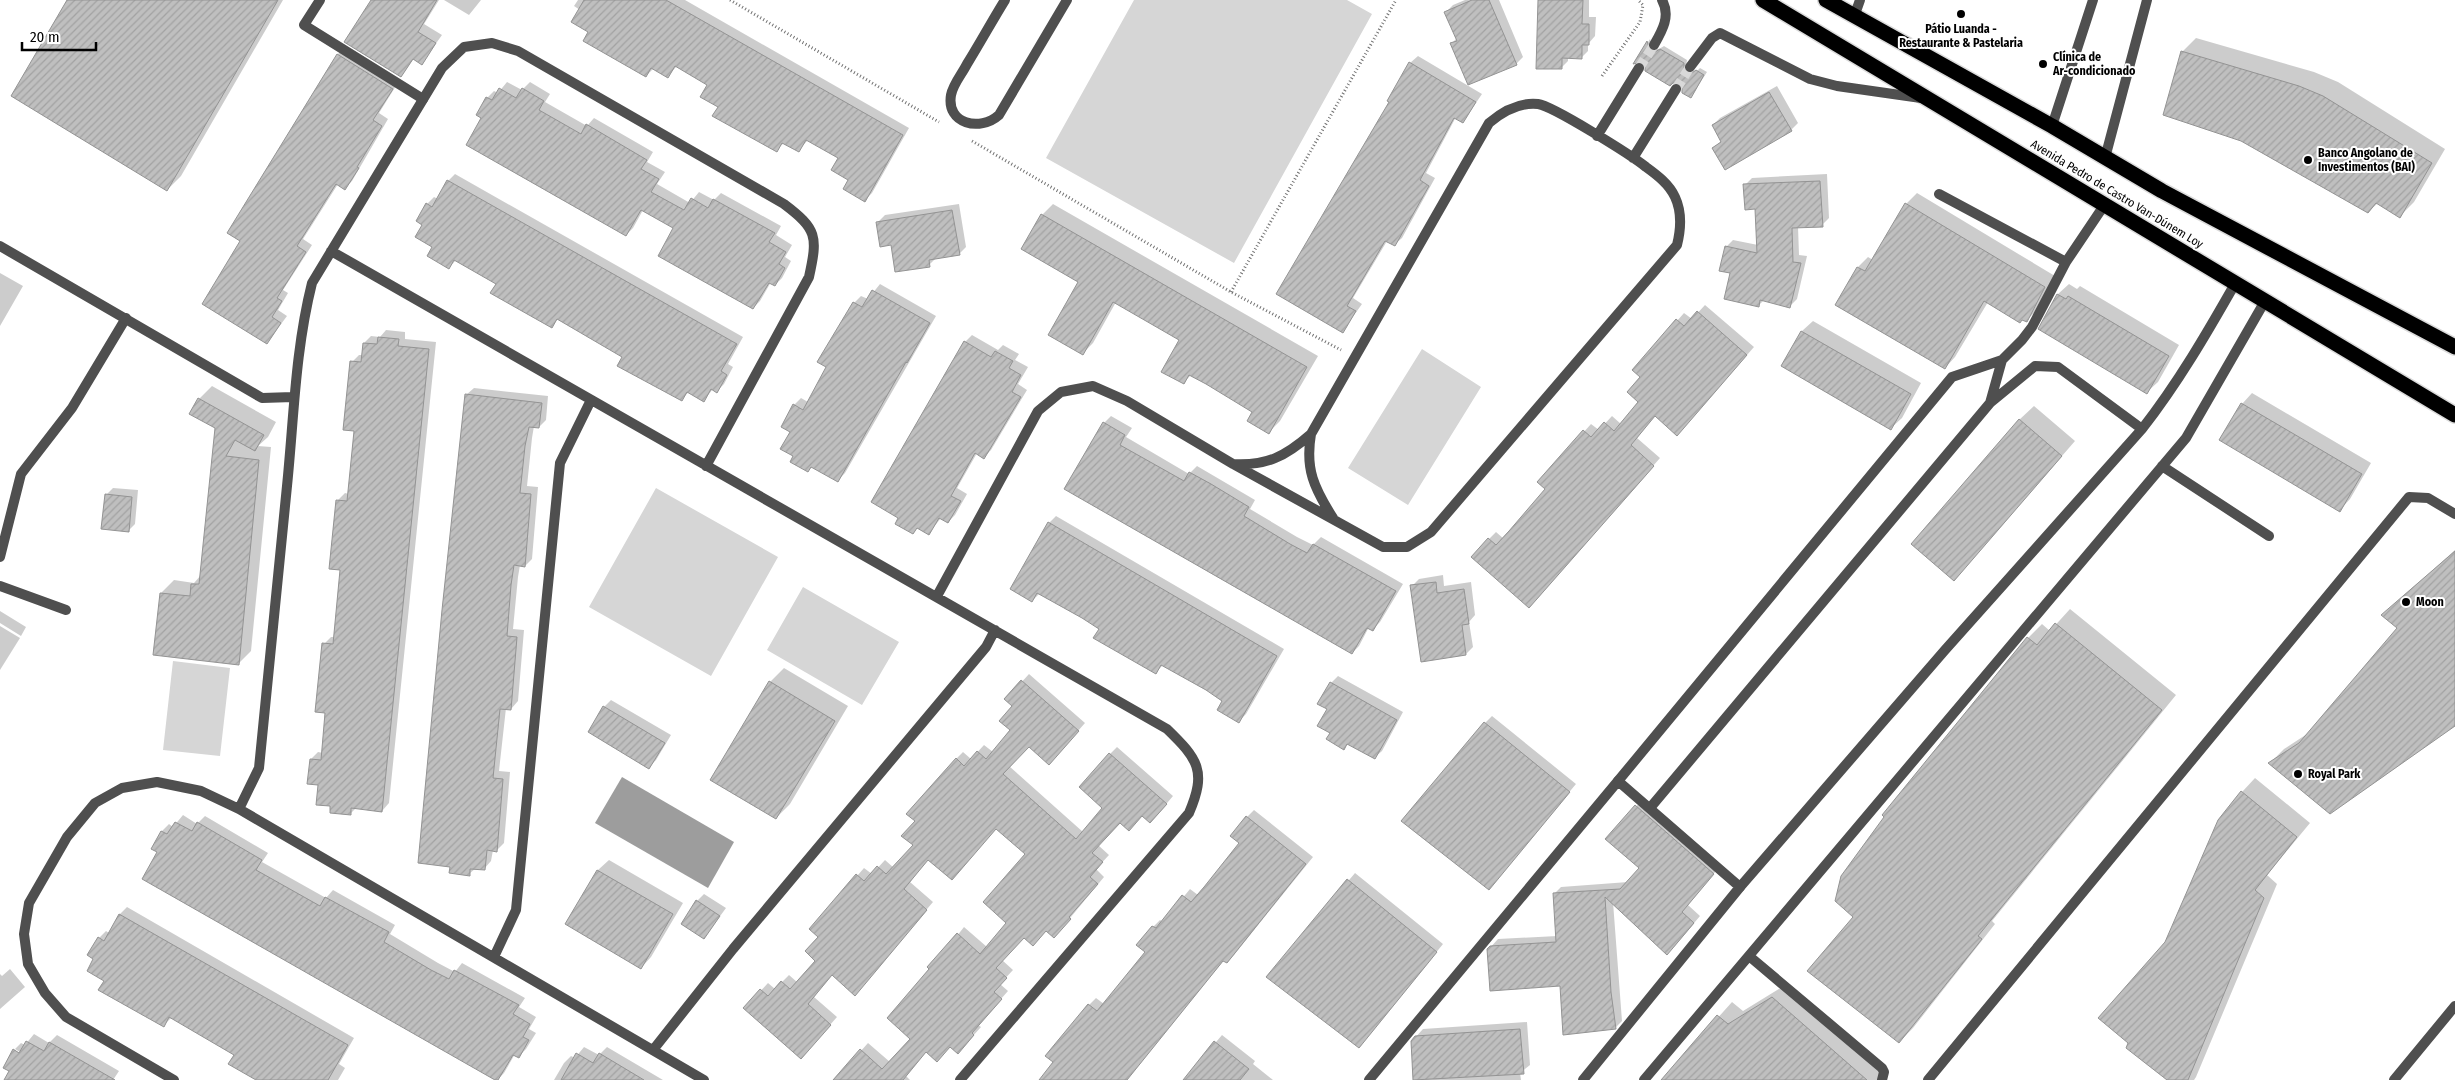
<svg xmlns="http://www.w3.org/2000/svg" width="2455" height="1080" font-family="'Fira Sans Condensed',sans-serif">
<defs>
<pattern id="building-hatch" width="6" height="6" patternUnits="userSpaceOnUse" patternTransform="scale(1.25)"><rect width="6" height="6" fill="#bfbfbf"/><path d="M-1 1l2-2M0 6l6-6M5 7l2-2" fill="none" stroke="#a2a2a2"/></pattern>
</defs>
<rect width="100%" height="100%" fill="#fff"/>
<path fill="#d6d6d6" d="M1134,0H1347L1372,14L1234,263L1046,158Z
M1422,349L1481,387L1408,505L1348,468Z
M656,488L778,557L711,676L589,607Z
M803,587L899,642L862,705L767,650Z
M173,661L230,668L220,756L163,750Z"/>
<path fill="#9d9d9d" d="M622,777L734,842L708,888L595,823Z"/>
<path fill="#0003" d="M68,0H283L181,176L167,190Z
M373,0H439L424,24L442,35L422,63L414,58L401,75Z
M444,0H481L469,15Z
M578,0H685L909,128L872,193L865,200L850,179L840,158L808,140L798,151L784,143L776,150L719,106L709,84L677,66L668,76L654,68L646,76L590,32L580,10L574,6Z
M1465,0H1499L1523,57L1516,64L1452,43L1457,38L1446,12L1453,5Z
M1539,0H1589V17H1596L1595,36L1588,44V51L1581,58L1568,57V61L1561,68Z
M2196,38L2314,72L2338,82L2445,149L2414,202L2400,216L2378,203L2368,212L2182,52Z
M1650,39L1653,48L1659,49L1664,46L1687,60L1686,66L1690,70L1697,71L1700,68L1707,72L1691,97L1680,82L1643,61L1636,62Z
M345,47L399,81L379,113L388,119L352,181L345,188L338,184L303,239L312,245L283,290L288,293L278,310L287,316L267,343L242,241L228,233L338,54Z
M1418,56L1482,94L1463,122L1456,117L1426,173L1435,178L1402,238L1394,245L1387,241L1353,298L1362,304L1342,332L1278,293L1391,102L1388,100L1410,63Z
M507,82L522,90L530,82L550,94L545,102L587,126L594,118L653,152L647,162L665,172L657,184L690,203L699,192L714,200L721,193L781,226L776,235L792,245L785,257L791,261L782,278L775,285L771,282L760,301L753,308L675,228L643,210L633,228L626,235L483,118L487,98L494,91L498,93Z
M1777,86L1798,123L1791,130L1714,148L1722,140L1713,125L1720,118Z
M455,174L743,337L728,364L733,367L724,384L717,391L713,389L704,400L689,392L681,399L624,357L559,318L551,326L498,284L456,260L449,268L434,246L424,224L427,204L434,197L438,199L448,181Z
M1827,174L1829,218L1822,225L1798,226L1799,255L1807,256L1797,299L1790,306L1764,300L1758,306L1731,272L1726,247L1733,240L1758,245L1756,208L1745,185L1752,178Z
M1917,193L2055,276L2037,310L2026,321L1988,302L1955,357L1945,368L1858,267L1868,257L1873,260L1906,204Z
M959,204L966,247L959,254L936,258L929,265L892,244L878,222L885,215Z
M1053,204L1318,356L1280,421L1269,432L1254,411L1191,375L1183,383L1181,339L1116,302L1093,343L1082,354L1080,282L1042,215Z
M0,273L23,286L0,326Z
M880,284L936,316L845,473L838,480L813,466L808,471L795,455L792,431L794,405L801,398L808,402L828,367L854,303L861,296L868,299Z
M2069,284L2077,289L2080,286L2179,345L2158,382L2147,392L2040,329L2058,294Z
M1705,305L1754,347L1684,427L1655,415L1637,438L1660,458L1536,600L1489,539L1496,532L1504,539L1547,489L1539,482L1591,424L1599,430L1612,416L1621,424L1639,402L1642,377L1634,370L1684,313L1692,319Z
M1813,321L1921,383L1902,418L1891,428L1783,366L1802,331Z
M386,330L405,332V339L436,342L389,803L382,811L356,808L350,814L331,805L319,784L311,759L318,752L323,753L327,712L324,644L331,637H335L341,569L338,500L345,493L349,494L355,430L352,362L359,355H363L364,343L371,336L380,337Z
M972,335L998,350L1003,345L1019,354L1015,360L1028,367L1018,384L1027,390L991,450L984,457L977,453L957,488L967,494L955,515L948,522L941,518L929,533L918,527L913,532L965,342Z
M212,386L276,422L268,437L258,446L271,447L251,651L238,664L161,593L174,580L194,583L201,575L216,428L199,399Z
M474,388L548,396L546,420L539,427L534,426L532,438L527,486L538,487L532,559L525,566L520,565L518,577L513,629L524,630L518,701L511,709L506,708L499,771L510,772L504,843L497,850H493L491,861L484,869L476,868L469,874L451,865L466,395Z
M2252,393L2371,463L2350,499L2340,510L2242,404Z
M2034,406L2075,441L1954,580L2019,420Z
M1111,416L1132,428L1126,437L1189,474L1197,466L1255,500L1250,509L1297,537L1313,545L1321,537L1403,584L1380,622L1373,629L1369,627L1359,646L1352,653L1066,488L1104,423Z
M113,488L138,490L135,524L128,531L106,495Z
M1056,516L1284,649L1246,714L1239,721L1224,700L1163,665L1156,672L1083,617L1039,594L1032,601L1049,523Z
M2455,550V725L2270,763L2284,749L2310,732L2399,628L2383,615Z
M1443,575L1444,586L1471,582L1475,615L1469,622L1473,647L1466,654L1422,660L1412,586L1419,579Z
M2070,609L2176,695L1992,921L1995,924L1913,1028L1899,1042L1855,917L2028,638L2042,624L2050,631Z
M0,611L26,627L21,636L0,623Z
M0,626L20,638L0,670Z
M784,668L848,706L790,804L776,818L770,682Z
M1029,674L1085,723L1056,756L1029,745L1009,766L1083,832L1104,808L1110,754L1117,747L1173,796L1157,815H1142L1120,821L1098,845L1109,855L1096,869L1104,877L1061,929L1046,930L1024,936L1002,960L1013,970L1000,984L1008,991L978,1025L981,1027L964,1046H950L926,1051L906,1076L910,1080H835L868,1043L890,1062L912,1039L931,969L964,927L987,947L1008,922L1027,854L997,828L929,858L910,882L933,902L861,987L832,974L814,997L837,1017L808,1050L745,1008L768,983L775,989L789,975L797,982L817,961L819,937L811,929L864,868L872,874L885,860L894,868L914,845L917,821L956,759L963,752L971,759L984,745L993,752L1012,730L1014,706L1006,699Z
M1338,676L1403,712L1382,751L1374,758L1349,743L1344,748L1331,733L1328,709L1331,683Z
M611,700L671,735L656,760L649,767L604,707Z
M1492,716L1576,784L1489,888L1485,723Z
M2255,778L2310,823L2267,875L2277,884L2196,1077L2194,1080H2169L2166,942L2242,792Z
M1643,799L1720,866L1688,905L1700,916L1674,947L1613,902L1622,1021L1615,1028L1561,985L1488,950L1498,939L1557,936L1554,894L1561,887L1628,882L1640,868L1607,839Z
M1254,810L1313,857L1234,955L1227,962L1224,960L1125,1080H1041L1055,1062L1089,1005L1096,998L1104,1004L1147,952L1138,945L1153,927L1160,920L1163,922L1190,889L1198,895L1240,843L1247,817Z
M183,815L197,824L205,816L268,853L262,862L326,898L333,890L395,925L390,934L438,963L455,972L462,963L525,998L519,1007L536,1017L529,1029L536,1033L526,1049L519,1056L515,1054L504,1073L497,1080L153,848L162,831L169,824L173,827Z
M609,860L683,903L651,957L641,968L566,924L598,870Z
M1355,873L1443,944L1366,1039L1268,976Z
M704,894L726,908L704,938L697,901Z
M127,907L354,1038L339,1064L345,1068L338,1080H258L235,1055L172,1017L164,1025L105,981L95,958L99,938L106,931L109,933L120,914Z
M10,969L25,987L0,1009V974L2,976Z
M1787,984L1886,1071L1879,1080H1662L1732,1002L1743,1011Z
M1527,1022L1530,1065L1520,1073L1521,1080H1415L1412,1041L1423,1029Z
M34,1034L49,1043L57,1035L119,1071L113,1080H5L11,1071L5,1067L14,1050L25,1055L15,1049L21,1043L25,1045Z
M1222,1035L1255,1061L1253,1064L1273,1080H1184Z
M584,1047L599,1055L607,1047L663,1080H554L564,1063L571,1056L575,1058Z"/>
<path fill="url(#building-hatch)" stroke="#939393" d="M67,0H278L167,191L11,96Z
M371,0H437L418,32L436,43L422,65L413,59L401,77L344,42Z
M584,0H666L903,135L865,202L843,189L848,180L831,170L838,158L806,140L799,152L782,143L777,152L712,116L718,107L700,97L707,85L675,66L668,78L651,68L646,77L583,41L588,32L571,22Z
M1472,0H1489L1517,65L1468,85L1450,43L1457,41L1444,12Z
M1538,0H1583L1582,24H1589V45H1582V59L1562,58V69H1536Z
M1647,41L1650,51L1655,52L1660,49L1684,63V69L1686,73H1692L1696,70L1704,75L1691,98L1682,93V86L1679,83H1673L1670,86L1645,71V65L1642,62L1633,64Z
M2181,51L2299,86L2323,96L2432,163L2400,218L2376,203L2368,213L2241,141L2163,115Z
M337,54L393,89L373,120L382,126L357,167L359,168L345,190L336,184L297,246L306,252L277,298L282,301L272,317L281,323L267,344L202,304L240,241L227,233Z
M1409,62L1476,102L1463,123L1454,118L1420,180L1429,186L1395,246L1385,241L1347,306L1356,311L1343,333L1276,294L1389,102L1387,101Z
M499,88L516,98L522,88L544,101L539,110L581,134L586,124L647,160L641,169L659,179L651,192L684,210L691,198L708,208L713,199L775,233L769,242L786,252L779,264L785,268L775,286L769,283L753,309L658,256L673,228L641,210L626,236L466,145L481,118L476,115L486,97L492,100Z
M1769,92L1792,131L1725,170L1712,148L1721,142L1712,125Z
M447,180L737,344L721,371L727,375L717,393L711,389L704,402L687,392L682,401L617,366L622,357L557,319L552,328L490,293L496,284L454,260L449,269L427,256L432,247L415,237L422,225L416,221L426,203L432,207Z
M1820,181L1823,227L1792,228L1793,262L1801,263L1790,308L1760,300L1759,307L1724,299L1730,273L1719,271L1725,246L1757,253L1755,209L1745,210L1743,184Z
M1905,203L2045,287L2027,322L2022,320L2020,323L1984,301L1945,369L1835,305L1857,267L1865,271Z
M952,210L960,255L929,260L930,267L895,272L891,245L880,247L876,222Z
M1041,214L1307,367L1269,434L1247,421L1252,412L1206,384L1189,375L1184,384L1161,372L1179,340L1113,302L1083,355L1048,335L1078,282L1021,249Z
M872,290L930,323L907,363L906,362L838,482L811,467L808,472L790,462L793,456L780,449L790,432L781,427L793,404L803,410L826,367L817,362L853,302L862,307Z
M2057,294L2066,299L2068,296L2169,356L2147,394L2038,329Z
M1697,311L1747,355L1677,436L1655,416L1631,445L1654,466L1529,608L1471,557L1488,538L1496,545L1509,531L1545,489L1537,482L1583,430L1591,437L1604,422L1614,431L1638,402L1627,392L1640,377L1632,370L1676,319L1684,326Z
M1801,331L1911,394L1891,430L1781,366Z
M378,337L399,339L398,346L429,349L382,812L351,808V815L330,813V806L316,805L318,785L307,784L310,759L321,760L325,713L315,712L322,643L333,644L340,570L329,569L336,500L347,501L354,431L343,430L350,361L361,362L363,343L377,344Z
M964,341L991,357L995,351L1013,361L1009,368L1021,375L1012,392L1021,397L984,459L975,453L951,496L961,501L948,523L939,518L929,535L917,528L913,534L895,524L898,518L871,502Z
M465,394L542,403L539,428L529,427L525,446L520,493L531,494L525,567L514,565L511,585L507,636L517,637L511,710L500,709L493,778L503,779L497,852L487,850L485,870L470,869V876L449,873L450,867L418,863L442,610Z
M198,398L264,435L255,451L235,440L226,456L259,460L239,665L153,655L160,593L190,596L191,584H199L215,428L189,414Z
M2241,403L2362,474L2340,512L2219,440Z
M2019,419L2062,456L1954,581L1911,544Z
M1103,422L1125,435L1120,445L1184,481L1189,472L1211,484L1249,507L1244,516L1290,544L1307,553L1313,544L1396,591L1373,631L1367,628L1352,654L1064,489Z
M105,494L132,497L129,532L101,529Z
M1048,522L1277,656L1239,723L1217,710L1222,701L1206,690L1161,665L1156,674L1093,638L1099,629L1082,618L1037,593L1032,602L1010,589Z
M2455,551V726L2330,814L2268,763L2299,743L2397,628L2381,615Z
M1436,582L1437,593L1464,589L1469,624L1462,625L1466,655L1421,662L1410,585Z
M2055,623L2162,710L1978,936L1982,939L1899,1043L1807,971L1853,917L1835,901L1841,876L1884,817L1882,815L2027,637L2037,645Z
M1021,680L1079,731L1049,765L1029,747L1003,774L1076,839L1102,808L1079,787L1109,753L1167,804L1150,823L1142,816L1129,831L1120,823L1092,853L1103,862L1090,877L1098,884L1069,917L1071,919L1054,938L1046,931L1033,946L1024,938L996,968L1007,978L994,992L1002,999L972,1033L974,1035L958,1054L950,1047L937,1062L926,1052L903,1080H833L860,1049L882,1069L910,1039L887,1018L929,969L927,967L957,933L980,954L1006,923L983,902L1025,854L996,829L952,880L928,860L904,889L927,910L855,996L832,975L808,1004L831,1025L801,1059L743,1008L760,989L768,996L781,981L790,989L815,961L805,951L818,937L809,929L856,874L864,881L877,866L886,874L913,845L901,836L915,821L906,814L956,758L964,766L977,751L986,759L1010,730L999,721L1012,706L1004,699Z
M769,681L835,721L776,819L710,780Z
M1330,682L1397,720L1375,759L1347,744L1344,750L1326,739L1330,733L1317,726L1327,709L1317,704Z
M603,706L665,743L649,769L588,732Z
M1484,722L1570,792L1489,890L1401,821Z
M2241,791L2297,837L2255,890L2264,898L2188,1080H2167L2126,1048L2128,1043L2098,1018L2165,942L2218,820Z
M1635,805L1714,874L1682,912L1694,923L1667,955L1605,897L1611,992L1616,1029L1563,1035L1560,986L1490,991L1487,949L1490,946L1556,942L1553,893L1620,889L1639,868L1605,839Z
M1246,816L1306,864L1227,963L1223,961L1127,1080H1039L1053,1062L1045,1056L1088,1004L1097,1011L1145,952L1136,945L1152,926L1156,928L1182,895L1191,902L1204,887L1239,843L1230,836Z
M175,822L192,831L197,822L262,860L256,870L320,906L325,897L389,932L384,942L431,970L449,979L454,970L519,1005L513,1014L530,1024L523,1037L529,1040L519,1058L513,1055L498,1080H495L142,879L157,852L151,849L161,831L167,834Z
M597,870L673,914L641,969L565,924Z
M1347,879L1437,952L1359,1048L1266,977Z
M696,900L720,916L704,939L681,924Z
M119,914L348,1045L328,1080H256L228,1064L234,1055L169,1017L164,1027L98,990L104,981L87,971L93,959L87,955L98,937L104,941Z
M1772,997L1867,1080H1661L1717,1015L1728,1024Z
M1520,1029L1524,1074L1413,1080L1411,1041L1415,1036Z
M26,1041L44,1051L49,1042L115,1080H4L9,1071L3,1068L13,1049L19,1053Z
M1214,1041L1249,1069L1240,1080H1183Z
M576,1053L593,1063L599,1053L644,1080H561Z"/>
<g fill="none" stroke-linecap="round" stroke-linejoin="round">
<path stroke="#d9d9d9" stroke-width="10" stroke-dasharray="10 5" stroke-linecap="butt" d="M1639,68L1654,45
M1676,89L1690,67"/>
<defs>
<path id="highway" d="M1763,0L2455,415
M1826,0L2052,126L2162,191L2455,347"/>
</defs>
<use href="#highway" stroke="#dbdbdb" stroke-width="18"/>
<path stroke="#717171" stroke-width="3" stroke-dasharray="1 2.5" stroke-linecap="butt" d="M730,0L939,122
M1602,76L1640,22L1643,5L1638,0
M972,141L1231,292L1341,350
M1231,292L1396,0"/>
<path stroke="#4f4f4f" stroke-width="10" d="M320,0L304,25L423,99
M1005,0C992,21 980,43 967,64C962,74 953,84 951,95C946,124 980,132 999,115L1067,0
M1854,17L1860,0
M2105,158L2147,0
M1939,194L2066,262
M1990,403L2035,366L2058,367L2142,429
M2162,466L2269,536
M0,557L21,474L72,408L126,318
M0,586L66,610
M1618,781L1952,377L2002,360L2022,340L2032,327L2066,262L2105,204
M1650,808L1990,403L2002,360
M1740,887L1945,650L2142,429C2178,383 2207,333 2236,282
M1749,956L1882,1068L1884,1072L1882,1080
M1644,1080L2186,438L2265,301"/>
<path stroke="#4f4f4f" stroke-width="10" d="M1654,45C1662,31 1671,16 1662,0
M1690,67L1712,38L1720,33L1810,79L1837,86L1921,98
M2052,126L2093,0
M1597,136L1639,68
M1633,158L1676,89
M0,246L262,398L293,397
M331,251L1167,729C1198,759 1207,771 1189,813L960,1080
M1311,434C1305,469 1314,488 1333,518
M937,596L1038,411L1061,392L1093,386L1127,401L1233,464L1383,547H1407L1431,532L1677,245C1681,229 1682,212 1675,197C1669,184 1657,175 1646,167C1631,155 1553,106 1538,104C1519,102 1502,112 1489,123L1311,434C1286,456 1267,466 1233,464
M239,809L259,768C268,674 278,580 287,486C294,417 295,351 312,283L442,68L464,47L492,43L518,51L784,204C817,229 818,236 809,277L706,466
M494,957L516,910L560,463L591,400
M653,1050L733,949L986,647L995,630
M174,1080L66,1017L45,993L28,964L24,934L29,903L67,837L95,803L122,788L157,782L201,791L239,809L704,1080
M1369,1080L1618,781L1740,887L1583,1080
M1928,1080L2409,497L2428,498L2455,514
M2394,1080L2455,1006"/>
<use href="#highway" stroke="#000" stroke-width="15"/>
</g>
<g fill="#000" stroke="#fff" stroke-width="2">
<circle cx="1961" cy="14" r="5"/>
<circle cx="2043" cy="64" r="5"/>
<circle cx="2308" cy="160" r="5"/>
<circle cx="2406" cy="602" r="5"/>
<circle cx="2298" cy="774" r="5"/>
</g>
<g text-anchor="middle" stroke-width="4" stroke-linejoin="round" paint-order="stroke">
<g font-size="12" font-weight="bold" fill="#000" stroke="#fff" text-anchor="start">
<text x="1961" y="33" text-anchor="middle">Pátio Luanda -<tspan x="1961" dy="14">Restaurante &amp; Pastelaria</tspan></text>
<text x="2053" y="61">Clínica de<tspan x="2053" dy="14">Ar-condicionado</tspan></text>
<text x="2318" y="157">Banco Angolano de<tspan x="2318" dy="14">Investimentos (BAI)</tspan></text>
<text x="2416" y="606">Moon</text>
<text x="2308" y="778">Royal Park</text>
</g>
<g font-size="12" fill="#000" stroke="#fff">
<text transform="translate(2117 194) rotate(31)" y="4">Avenida Pedro de Castro Van-Dúnem Loy</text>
</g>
</g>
<path d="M22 42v8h74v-8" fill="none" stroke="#000000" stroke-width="2.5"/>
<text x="30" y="42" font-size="15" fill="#000000" stroke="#ffffff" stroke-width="4" paint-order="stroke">20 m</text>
</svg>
